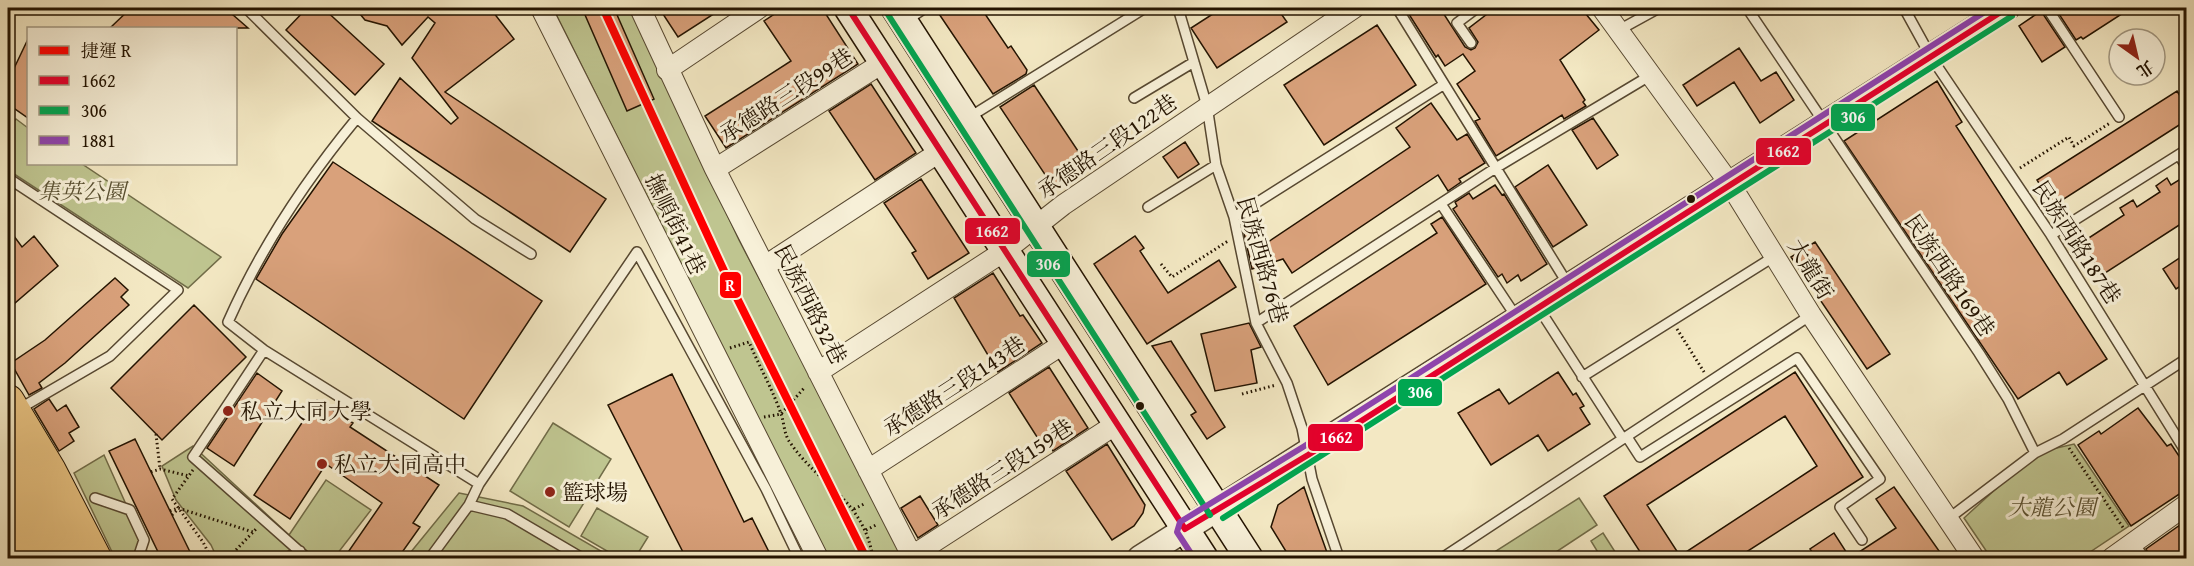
<svg xmlns="http://www.w3.org/2000/svg" width="2194" height="566" font-family="'Gentium Book Plus','Noto Serif TC',serif">
<rect width="100%" height="100%" fill="#f3e8c3"/>
<filter id="stains"><feTurbulence type="fractalNoise" baseFrequency=".00333" numOctaves="4"/><feColorMatrix values="0 0 0 0 .2 0 0 0 0 .09 0 0 0 0 .02 0 0 0 .5 -.17"/></filter>
<radialGradient id="worn" r=".72"><stop offset=".6" stop-color="#630" stop-opacity="0"/><stop offset="1" stop-color="#630" stop-opacity=".3"/></radialGradient>
<path fill="#bfc590" stroke="#716c48" stroke-width="1.5" d="M553,8H631L739,240L906,558H828Z
M16,119L28,128V164H82L221,257L188,288L8,170V128Z
M553,423L611,459L569,527L510,491Z
M2074,444L2129,526L2081,558H1991L1964,518L2035,453Z
M193,446L289,535L326,480L371,510L334,558H217L211,545L176,500L162,466Z
M104,455L150,558H115L74,473Z
M459,493L523,506L613,558H406Z
M1579,498L1597,525L1547,558H1485Z
M597,508L648,537L635,558H619L581,536Z
M1603,533L1619,558H1571L1599,554L1591,541Z"/>
<path fill="#d9a17b" stroke="#231300" stroke-width="1.5" fill-rule="evenodd" d="M131,8H225L248,28H110Z
M307,8H323L384,64L355,95L286,30Z
M355,8H490L514,39L445,92L606,199L570,252L372,121L400,78L451,124L458,118L412,58L435,23L428,17L402,45L387,26L365,20Z
M582,8H614L654,99L627,111Z
M659,8H723L678,37Z
M773,8H822L858,64L726,148L705,116L791,61L764,21L776,13Z
M935,8H981L1008,48L1011,46L1027,70L1026,74L993,94Z
M1222,8H1277L1287,22L1217,68L1191,28Z
M1405,8H1440L1465,47L1471,50L1475,48L1478,42L1469,28L1495,8H1581L1599,30L1560,60L1585,100L1583,102L1586,106L1564,119L1562,115L1496,156L1475,121L1480,119L1457,84L1475,71L1463,54L1445,66L1438,55L1436,57Z
M2055,8H2131L2083,39L2081,37L2076,40Z
M2041,11L2065,47L2042,62L2019,26Z
M1377,25L1416,85L1324,145L1284,85Z
M28,39V118L8,104V81Z
M1739,48L1761,81L1776,72L1794,100L1760,123L1734,82L1697,106L1683,85Z
M1937,81L1962,122L1956,126L2107,359L2067,385L2059,372L2018,399L1844,141Z
M871,84L916,153L875,180L829,111Z
M1034,85L1088,166L1054,188L1000,107Z
M2177,91L2187,107V120L2053,206L2037,180Z
M1431,103L1457,140L1467,134L1485,163L1459,179L1461,182L1448,191L1438,175L1292,273L1283,259L1252,269L1244,233L1254,230L1259,248L1410,147L1396,128Z
M1593,118L1618,155L1597,169L1572,130Z
M1185,142L1199,164L1178,178L1163,157Z
M333,162L542,301L464,419L256,279L282,234Z
M1548,165L1587,225L1553,247L1515,187Z
M2187,175V220L2102,275L2081,243L2124,215L2120,208L2133,200L2137,207L2160,192L2156,186L2167,178L2171,185Z
M921,179L969,253L928,279L912,253L916,251L884,203Z
M1495,185L1502,195L1504,194L1547,264L1521,281L1518,275L1507,283L1502,274L1498,277L1453,209L1457,206L1455,202L1469,193L1473,199Z
M1442,217L1486,284L1328,385L1294,326L1437,233L1431,224Z
M8,228L22,247L34,236L58,266L8,309Z
M1135,236L1144,248L1140,251L1168,293L1219,260L1236,287L1147,344L1094,264Z
M1815,242L1890,354L1867,369L1791,257Z
M2187,253V282L2176,289L2163,269Z
M993,273L1020,316L1023,315L1042,343L998,372L954,298Z
M115,278L128,290L121,297L129,305L65,363L39,383L42,388L29,395L11,363L45,340Z
M194,305L246,357L162,440L111,388Z
M1249,323L1261,347L1251,350L1257,383L1215,391L1201,334Z
M1171,341L1225,427L1207,439L1191,415L1196,412L1152,346Z
M1049,367L1088,428L1053,451L1049,444L1044,448L1009,393Z
M1558,372L1573,395L1576,393L1584,406L1580,408L1590,424L1548,451L1538,435L1491,465L1458,413L1499,389L1509,404Z
M1795,372L1863,477L1737,558H1644L1604,496ZM1785,416L1817,466L1680,556L1647,505Z
M257,373L282,391L234,466L207,448Z
M672,374L744,522L752,518L772,558H686L608,405Z
M49,399L57,411L66,405L79,427L69,433L74,441L59,451L34,409Z
M317,400L353,423L350,427L439,485L413,523L420,527L398,558H344L382,503L326,464L290,519L254,495Z
M2138,408L2167,446L2171,444L2187,468V489L2131,526L2078,445L2099,431L2101,434Z
M135,439L172,515L193,558H161L109,451Z
M1107,444L1145,505L1143,513L1134,526L1112,540L1066,471Z
M1304,487L1315,519L1329,558H1290L1271,527L1278,505Z
M1894,487L1944,558H1816L1810,549L1834,533L1850,558L1896,528L1876,499Z
M920,496L938,525L918,538L901,508Z
M2180,525L2187,535V558H2151L2146,549Z"/>
<g fill="none" stroke-linecap="round" stroke-linejoin="round">
<defs>
<path id="service" d="M246,8L357,118L475,219L531,254
M1178,8L1207,106L1216,165L1234,217L1256,323L1287,383L1302,428L1312,479L1339,558
M1397,8L1569,286
M1747,8L1979,353L2008,399L2035,453
M1904,8L1931,57L2051,235L2186,452
M2047,8L2119,117
M907,20L925,8
M1619,30L1659,8
M1471,43L1457,23L1477,8
M1134,98L1194,62
M357,118C305,181 261,247 228,322L264,350L479,484L637,252L766,489L799,558
M968,118L1145,8
M2179,155L2186,166
M8,178L178,290L110,356L19,409
M1441,204L1517,318
M1148,207L1216,165
M1234,217L1443,85
M2051,235L2186,150
M1538,307L1623,439
M1256,323L1494,169L1651,75
M264,350L193,457L307,558
M1582,377L1775,256
M1627,437L1640,457L1797,358L1880,479L1840,507L1862,540
M95,498L130,510L144,540L138,558
M469,505L507,514L582,558
M1948,519L2035,453L2063,439L2186,359
M2134,543L2144,558
M286,558L300,551
M430,558L469,505L479,484
M1442,558L1811,315"/>
<path id="minor" d="M541,8L818,558
M640,8L715,169L913,558
M1602,8L1730,184L1811,315L1974,558
M667,70L759,8
M715,169L884,62
M765,266L941,151
M818,372L1006,250L1063,205L1354,8
M868,470L1066,342
M912,556L1118,423
M2112,558L2186,505"/>
<path id="tertiary" d="M1140,558L2007,8"/>
<path id="secondary" d="M848,8L1204,558
M895,8L1249,558"/>
<path id="primary" d="M8,401L50,471L95,558
M8,456L63,558
M8,514L31,558"/>
</defs>
<use href="#service" stroke="#574831" stroke-width="12"/>
<use href="#minor" stroke="#574831" stroke-width="22"/>
<use href="#tertiary" stroke="#574831" stroke-width="27"/>
<use href="#secondary" stroke="#231300" stroke-width="30"/>
<use href="#primary" stroke="#231300" stroke-width="34"/>
<path stroke="#231300" stroke-width="3" stroke-dasharray="1.5 3" stroke-linecap="butt" d="M563,8L567,16
M2020,168L2069,137L2074,146L2110,123
M1161,264L1172,277L1228,241
M1677,329L1704,372
M730,348L749,342C759,366 773,390 781,414C784,422 784,433 789,441C819,486 863,498 873,558
M1242,394L1276,385
M764,417L781,414L805,387
M156,434L160,469
M2069,448L2124,529
M193,470L172,499L203,542L211,558
M151,472L160,469L189,476
M854,509L866,503
M170,511L178,508L253,532
M172,515L178,509
M866,530L878,524
M233,558L234,552L257,528"/>
<use href="#service" stroke="#f7f0d8" stroke-width="9"/>
<use href="#minor" stroke="#f7f0d8" stroke-width="20"/>
<use href="#tertiary" stroke="#f7f0d8" stroke-width="24"/>
<use href="#secondary" stroke="#f7f0d8" stroke-width="27"/>
<use href="#primary" stroke="#eac482" stroke-width="32"/>
<defs>
<path id="bus-1" d="M848,8L1185,529L1308,455L2007,8"/>
<path id="bus-2" d="M887,13L1210,515
M1223,518L2012,16"/>
<path id="bus-3" d="M1194,558L1177,532L1180,522L1303,447L1991,8"/>
</defs>
<use href="#bus-1" stroke="#f7f0d8" stroke-width="10"/>
<use href="#bus-2" stroke="#f7f0d8" stroke-width="10"/>
<use href="#bus-3" stroke="#f7f0d8" stroke-width="10"/>
<use href="#bus-1" stroke="#e4002b" stroke-width="6"/>
<use href="#bus-2" stroke="#00a651" stroke-width="6"/>
<use href="#bus-3" stroke="#8e44ad" stroke-width="6"/>
<defs>
<path id="metro-1" d="M603,8L730,284L866,558"/>
</defs>
<use href="#metro-1" stroke="#f7f0d8" stroke-width="12"/>
<use href="#metro-1" stroke="#f00" stroke-width="8"/>
</g>
<g fill="#231300" stroke="#f7f0d8" stroke-width="2">
<circle cx="1691" cy="199" r="5"/>
<circle cx="1140" cy="406" r="5"/>
</g>
<g fill="#8f2418" stroke="#f7f0d8" stroke-width="2">
<circle cx="228" cy="411" r="6"/>
<circle cx="322" cy="464" r="6"/>
<circle cx="550" cy="492" r="6"/>
</g>
<g text-anchor="middle" stroke-width="6" stroke-linejoin="round" paint-order="stroke">
<g font-size="22" fill="#231300" stroke="#f7f0d8">
<text transform="translate(786 95) rotate(-33)" y="8">承德路三段99巷</text>
<text transform="translate(1107 146) rotate(-35)" y="8">承德路三段122巷</text>
<text transform="translate(676 224) rotate(64)" y="8">撫順街41巷</text>
<text transform="translate(2077 242) rotate(57)" y="8">民族西路187巷</text>
<text transform="translate(1263 260) rotate(74)" y="8">民族西路76巷</text>
<text transform="translate(1811 269) rotate(59)" y="8">大龍街</text>
<text transform="translate(1950 275) rotate(56)" y="8">民族西路169巷</text>
<text transform="translate(811 304) rotate(63)" y="8">民族西路32巷</text>
<text transform="translate(954 386) rotate(-33)" y="8">承德路三段143巷</text>
<text transform="translate(1002 469) rotate(-33)" y="8">承德路三段159巷</text>
</g>
<g font-size="22" font-style="italic" fill="#5a5132" stroke="#f7f0d8">
<text x="82" y="199">集英公園</text>
<text x="2052" y="515">大龍公園</text>
</g>
<g font-size="22" fill="#231300" stroke="#f7f0d8" text-anchor="start">
<text x="240" y="419">私立大同大學</text>
<text x="334" y="472">私立大同高中</text>
<text x="562" y="500">籃球場</text>
</g>
</g>
<g stroke="#f7f0d8" stroke-width="2">
<rect x="1830" y="103" width="46" height="29" rx="6" fill="#00a651"/>
<rect x="1755" y="137" width="57" height="29" rx="6" fill="#e4002b"/>
<rect x="964" y="217" width="57" height="28" rx="6" fill="#e4002b"/>
<rect x="1026" y="250" width="45" height="28" rx="6" fill="#00a651"/>
<rect x="719" y="271" width="23" height="28" rx="6" fill="#f00"/>
<rect x="1397" y="378" width="46" height="29" rx="6" fill="#00a651"/>
<rect x="1307" y="423" width="57" height="29" rx="6" fill="#e4002b"/>
</g>
<g font-size="16" text-anchor="middle" font-weight="bold" fill="#fff">
<text x="1853" y="123">306</text>
<text x="1783" y="157">1662</text>
<text x="992" y="237">1662</text>
<text x="1048" y="270">306</text>
<text x="730" y="291">R</text>
<text x="1420" y="398">306</text>
<text x="1336" y="443">1662</text>
</g>
<rect width="2194" height="566" fill="none" stroke="#f3e8c3" stroke-width="30"/>
<rect x="9" y="9" width="2176" height="548" fill="none" stroke="#231300" stroke-width="3"/>
<rect x="15" y="15" width="2164" height="536" fill="none" stroke="#231300" stroke-width="1.5"/>
<rect x="27" y="27" width="210" height="138" fill="#f7f0d8" stroke="#a29882" stroke-width="1.5"/>
<rect x="39" y="46" width="30" height="9" fill="#ff0000" stroke="#a29882" stroke-width="1.5"/>
<text x="81" y="57" font-size="18" fill="#231300">捷運 R</text>
<rect x="39" y="76" width="30" height="9" fill="#e4002b" stroke="#a29882" stroke-width="1.5"/>
<text x="81" y="87" font-size="18" fill="#231300">1662</text>
<rect x="39" y="106" width="30" height="9" fill="#00a651" stroke="#a29882" stroke-width="1.5"/>
<text x="81" y="117" font-size="18" fill="#231300">306</text>
<rect x="39" y="136" width="30" height="9" fill="#8e44ad" stroke="#a29882" stroke-width="1.5"/>
<text x="81" y="147" font-size="18" fill="#231300">1881</text>
<g transform="translate(2137 57) rotate(146)"><circle r="28" fill="#f7f0d8" stroke="#a29882" stroke-width="1.5"/>
<path d="M0-4.5L10 22L0 15L-10 22Z" fill="#8f2418"/>
<text y="-9" font-size="16" font-weight="bold" text-anchor="middle" fill="#231300">北</text>
</g>
<rect width="100%" height="100%" filter="url(#stains)"/>
<rect width="100%" height="100%" fill="url(#worn)"/>
</svg>
